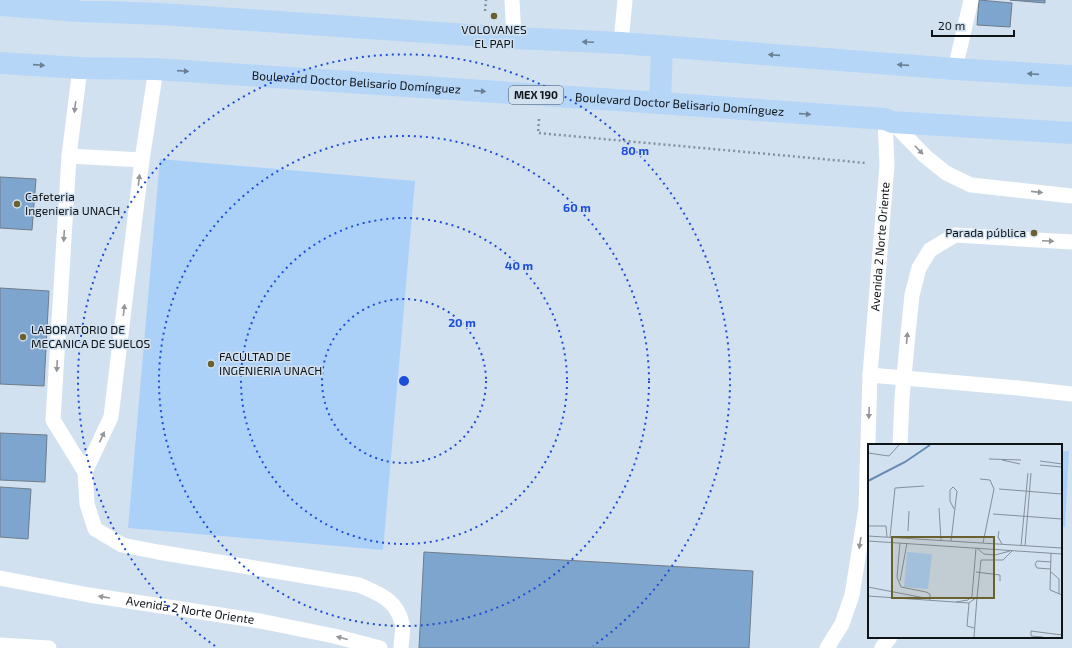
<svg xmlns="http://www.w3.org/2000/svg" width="1072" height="648" font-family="'Exo 2',sans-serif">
<rect width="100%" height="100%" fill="#d2e1f0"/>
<path fill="#acd1f9" d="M160,159L415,181L383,550L128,528Z
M1061,451H1069L1065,527L1061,526Z"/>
<path fill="#7ea5cd" stroke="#6e7c8a" d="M979,0L1012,3L1010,27L977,25Z
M1010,0H1045V3Z
M0,177L36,179L32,230L0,228Z
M0,288L49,291L44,386L0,384Z
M0,433L47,435L45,482L0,480Z
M0,487L31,489L28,539L0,537Z
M424,552L753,571L749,648H419Z"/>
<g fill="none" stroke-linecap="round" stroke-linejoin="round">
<path stroke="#86919d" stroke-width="2.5" stroke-dasharray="2 3" stroke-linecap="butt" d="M485,11L486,0
M539,119L538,133L866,163"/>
<g stroke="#fff" stroke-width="15">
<path d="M512,0L514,38"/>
<path d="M621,43L625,0"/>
<path d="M80,68L69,156L53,420L85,472L87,504L95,529L122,545L158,552L359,585C379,594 396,599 402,623C404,630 401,640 401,648"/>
<path d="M955,69L971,0"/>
<path d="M892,122L925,156L946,173L971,185L1072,196"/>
<path d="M69,156L142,160"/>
<path d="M870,375L1018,388L1072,394"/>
<path d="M900,445L902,398L908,334L912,295L919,268L930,250L955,235L1072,242"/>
<path d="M85,472L111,417L142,160L156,69"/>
<path id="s1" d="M0,578L89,595L260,621L334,636L380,648"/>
<path d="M0,645L49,648"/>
<path id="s2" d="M827,648L842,624L852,595L866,508L870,375L887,165L885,119"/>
<path d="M882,648L890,637"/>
</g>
<g stroke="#b6d6f8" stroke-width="22">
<path d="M0,5L79,11L161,14L514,38L621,43L955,69L1072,76"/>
<path id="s3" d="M0,63L80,68L156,69L660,103L885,119L892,122L1072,133"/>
<path d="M660,103L662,46"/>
</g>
</g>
<defs><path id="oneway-solid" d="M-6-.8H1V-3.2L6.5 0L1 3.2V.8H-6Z"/></defs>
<g fill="#6b7f94">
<use href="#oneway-solid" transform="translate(588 42) rotate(-177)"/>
<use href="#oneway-solid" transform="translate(774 55) rotate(-176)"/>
<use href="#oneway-solid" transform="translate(39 65) rotate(4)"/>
<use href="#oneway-solid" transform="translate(903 65) rotate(-176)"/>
<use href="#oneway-solid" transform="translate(183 71) rotate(4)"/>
<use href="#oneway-solid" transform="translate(1033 74) rotate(-176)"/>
<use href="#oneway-solid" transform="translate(480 91) rotate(4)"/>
<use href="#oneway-solid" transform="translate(805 114) rotate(4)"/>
</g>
<g fill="#939598">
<use href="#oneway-solid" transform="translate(75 107) rotate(97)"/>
<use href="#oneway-solid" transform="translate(919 150) rotate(46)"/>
<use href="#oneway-solid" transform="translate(139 180) rotate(-83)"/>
<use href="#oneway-solid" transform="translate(1037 192) rotate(6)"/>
<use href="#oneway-solid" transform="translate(64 236) rotate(93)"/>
<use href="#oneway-solid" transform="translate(1048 241) rotate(3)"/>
<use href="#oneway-solid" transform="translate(124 310) rotate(-83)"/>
<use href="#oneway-solid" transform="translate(907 338) rotate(-85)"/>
<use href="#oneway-solid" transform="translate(57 366) rotate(93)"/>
<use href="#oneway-solid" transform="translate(869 413) rotate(92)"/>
<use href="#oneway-solid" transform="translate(102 437) rotate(-65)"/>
<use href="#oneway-solid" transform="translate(860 543) rotate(99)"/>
<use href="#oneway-solid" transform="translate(104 597) rotate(-171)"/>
<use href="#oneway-solid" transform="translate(342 638) rotate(-165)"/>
</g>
<g fill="none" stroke="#1d4ed8" stroke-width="2" stroke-dasharray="2 4">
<circle cx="404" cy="381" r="82"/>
<circle cx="404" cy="381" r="163"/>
<circle cx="404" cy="381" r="245"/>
<path d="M215 646A326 326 0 1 1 593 646"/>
</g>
<g fill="#6a612e" stroke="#d2e1f0" stroke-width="1.5">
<circle cx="494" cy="16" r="4"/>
<circle cx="17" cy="204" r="4"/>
<circle cx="1034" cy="233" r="4"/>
<circle cx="23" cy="337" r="4"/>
<circle cx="211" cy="364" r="4"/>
</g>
<g text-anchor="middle" stroke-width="3" stroke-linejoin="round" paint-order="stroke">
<rect fill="#d2e1f0" stroke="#4a525a" stroke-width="1" x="509" y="86" width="54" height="18" rx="3"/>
<g font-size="11" font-weight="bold" fill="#0f1419">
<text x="536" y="99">MEX 190</text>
</g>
<g font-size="12" fill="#0f1419" stroke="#d2e1f0" text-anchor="start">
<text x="494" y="34" text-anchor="middle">VOLOVANES<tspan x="494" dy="14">EL PAPI</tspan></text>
<text x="25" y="201">Cafeteria<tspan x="25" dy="14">Ingenieria UNACH</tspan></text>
<text x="1026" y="237" text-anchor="end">Parada pública</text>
<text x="31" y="334">LABORATORIO DE<tspan x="31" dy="14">MECANICA DE SUELOS</tspan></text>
<text x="219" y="361">FACULTAD DE<tspan x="219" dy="14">INGENIERIA UNACH</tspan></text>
</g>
<g font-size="12" fill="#0f1419" stroke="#d2e1f0">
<text dy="4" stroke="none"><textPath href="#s3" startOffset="357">Boulevard Doctor Belisario Domínguez</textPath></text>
<text dy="4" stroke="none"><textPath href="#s3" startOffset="681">Boulevard Doctor Belisario Domínguez</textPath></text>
<text dy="4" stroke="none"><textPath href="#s2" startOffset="409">Avenida 2 Norte Oriente</textPath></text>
<text dy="4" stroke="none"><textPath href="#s1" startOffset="193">Avenida 2 Norte Oriente</textPath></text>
</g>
</g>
<g transform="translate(868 444)">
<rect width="194" height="194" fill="#d2e1f0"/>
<path d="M39,108L64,110L60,145L36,143Z" fill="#acd1f9"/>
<path fill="none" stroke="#668cb3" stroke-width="2" d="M0,37L37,18L62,1"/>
<path fill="none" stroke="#848f9a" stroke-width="1" d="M0,9L21,12L31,1M121,15L153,16M134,16L152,20M172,17L194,20M172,21L194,23M112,35L122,36L126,45L115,99M131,45L194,50M71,64L73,96M125,70L194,75M1,82H18L19,93M40,87L41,67M131,87L130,93L134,100M0,92L194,104M22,93L27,44L56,42M0,97L194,110M83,97L89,47L85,43L82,46V57L86,65M32,99L29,133L33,143L58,148L62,150V156M153,102L160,29M157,102L163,29M109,104L116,110L127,111L142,107M183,109L182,146L194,151M182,125L169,124L167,120L169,117L183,118M182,127L191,135V150M108,128L132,131V137M32,137L39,99M0,143L62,155M0,152L101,159L109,153L113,116H135L145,106M88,158L100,156L104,152L108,104M101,159L99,182L106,184M106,193L109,153M175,193L163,192V187L194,191"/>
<path fill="#6a612e" fill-opacity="0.15" stroke="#6a612e" stroke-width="2" d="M24,93H126V154H24Z"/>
<rect width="194" height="194" fill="none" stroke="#0f1419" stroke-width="2"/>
</g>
<circle cx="404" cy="381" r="6" fill="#1d4ed8" stroke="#d2e1f0" stroke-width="2"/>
<g font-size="12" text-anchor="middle" font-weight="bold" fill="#1d4ed8" stroke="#d2e1f0" stroke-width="3" stroke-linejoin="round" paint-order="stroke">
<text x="635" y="155">80 m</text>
<text x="577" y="212">60 m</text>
<text x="519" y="270">40 m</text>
<text x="462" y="327">20 m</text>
</g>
<path d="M932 30v6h82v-6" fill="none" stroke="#0f1419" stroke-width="2"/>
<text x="938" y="30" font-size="12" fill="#0f1419" stroke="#d2e1f0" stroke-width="3" paint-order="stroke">20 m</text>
</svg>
